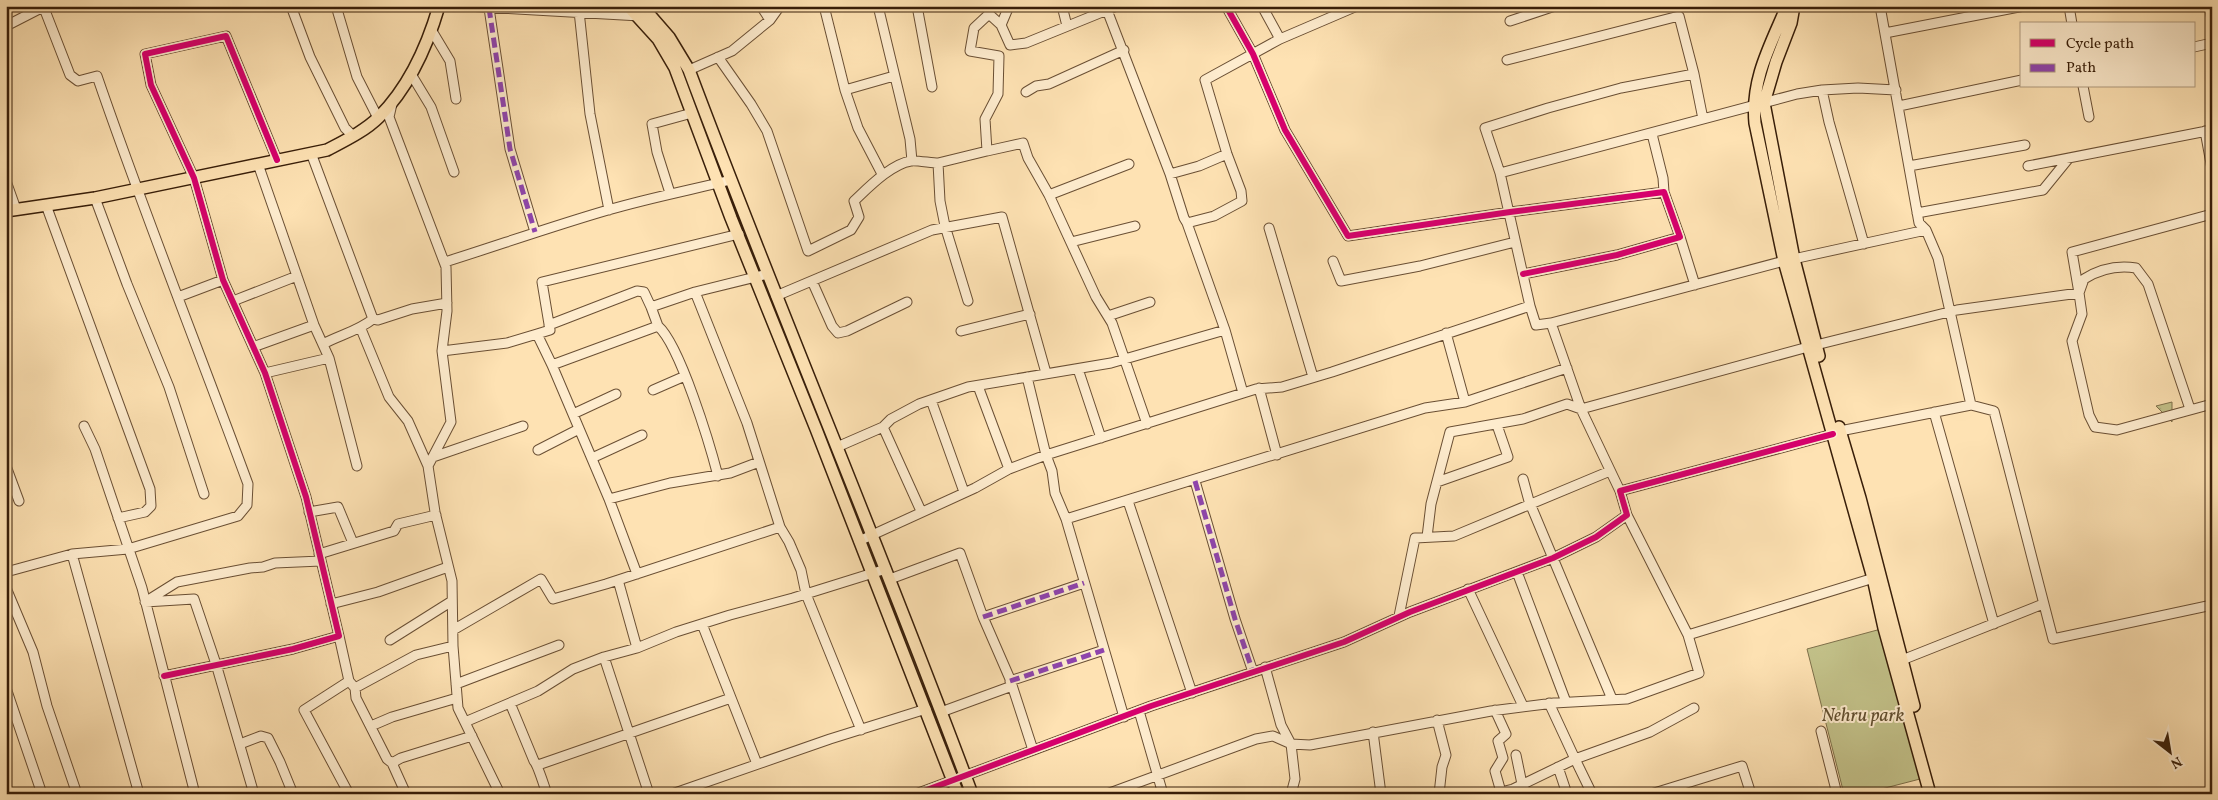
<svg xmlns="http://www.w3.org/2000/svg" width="2218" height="800" font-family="Vollkorn,serif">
<defs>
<pattern id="wetland-marsh" width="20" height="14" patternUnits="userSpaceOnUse" patternTransform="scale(1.25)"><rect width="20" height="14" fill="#c3c28a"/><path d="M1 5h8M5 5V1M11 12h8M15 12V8" fill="none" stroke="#a8a676"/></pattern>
</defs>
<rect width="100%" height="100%" fill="#fee2b3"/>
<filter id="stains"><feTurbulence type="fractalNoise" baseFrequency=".004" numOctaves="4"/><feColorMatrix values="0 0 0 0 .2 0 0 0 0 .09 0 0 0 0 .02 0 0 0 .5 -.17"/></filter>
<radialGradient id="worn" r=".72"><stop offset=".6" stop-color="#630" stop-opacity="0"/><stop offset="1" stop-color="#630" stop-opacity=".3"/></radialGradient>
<path fill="#c3c28a" stroke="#7e704a" d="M1881,629L1920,779L1862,794H1844L1807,649Z"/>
<path fill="url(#wetland-marsh)" stroke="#7e704a" d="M2172,402V422L2156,406Z"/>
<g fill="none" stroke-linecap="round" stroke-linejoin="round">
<defs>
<path id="minor" d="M291,6L310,57L345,128L353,136
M336,6L357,77L378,118
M467,6L640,16
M761,6L770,20
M824,6L845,90L858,128L882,174
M878,6L910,139L912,161
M917,6L932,87
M1062,6L1067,26
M1117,6L1026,43L1010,45L1001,25L989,14L974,28L970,51L999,56L998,94L985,119L987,151L1023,143L1028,158L1049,195L1096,297L1112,323L1147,424
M1226,6L1253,54L1285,130L1348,236L1510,212L1664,192L1680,237L1617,255L1523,274
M1262,6L1280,39
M2069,6L2072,24
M2210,6L2212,21
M44,8L70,75L78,81L97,76C144,213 198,348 248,484L247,505L238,516L128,549L72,554
M489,8L510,149L535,232
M1107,10L1170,174L1184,218L1187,223L1225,330
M579,11L590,114L609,210
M1510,21L1555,6
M1001,25L1009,6
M6,26L45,6
M432,31L450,61L456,99
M1885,33L2024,6
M2194,47L2212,43
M718,57L751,104L767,131L808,251L851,230L859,217L854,201C868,188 891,164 911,161C915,160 932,163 938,163
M1507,60L1679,16L1694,74
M689,70L732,51L770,20L780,6
M411,74L431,107L454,172
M2083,86L2089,117
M845,90L894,76
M1822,90L1829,122L1864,244
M1026,92L1036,86L1049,84L1124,50
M392,104L389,117L446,267L447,311L442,351L451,422L428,466L435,512L452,581L453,646L458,708L500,794
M1899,106L2022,80
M2205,131L2212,169
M1652,134L1663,178L1664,192
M311,153L373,319
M258,164L314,325L329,358L357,466
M1909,166L2025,145
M2028,166L2212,130
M1500,173L1485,128L1548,108L1621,88L1694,74L1703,119
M1170,174L1199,166L1227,154
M6,181L16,209
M670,193L657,152L652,124L692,113
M1049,195L1129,164
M95,198L127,284L169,387L204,494
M46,205L150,489L151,506L145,512L118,518
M1917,213L2043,190L2069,158
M1187,223L1214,216L1242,201L1241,191L1227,154L1205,80L1280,39L1357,6
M1269,228L1313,377
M1926,230L1938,258L1971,405L1994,411L2053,639L2212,605
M1680,237L1695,285
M1071,242L1135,226
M1333,261L1341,281L1420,266L1515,242
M445,262C499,245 553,226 608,210C649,198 690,190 731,180
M768,274L695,292L747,423L780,527L789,542L801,570L806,594L861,730
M812,281L832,326L838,333L847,331L907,302
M695,292L651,307L658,326L552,365L609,499L670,483L730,473L759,462
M776,296L932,230L1002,217L1046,373
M178,297L223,280
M233,301L297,276
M968,301L945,226L940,201L938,163L987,151
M1530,306L1500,173L1797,94L1822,90L1858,88L1896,90
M1108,316L1150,302
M549,325L637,291L644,292L651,307
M658,326C680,345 710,445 718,476
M361,329L389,397L408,421L428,466
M961,331L1030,314
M1446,333L1465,402
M323,344C340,335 358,331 373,319L378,320L412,309L447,303
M253,347L314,325
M442,351L507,343L537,334
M552,365L537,334L550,330L542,282L739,234
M1078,369L1101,438
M265,373L329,358
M1027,377L1046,455L1052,471L1055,493L1066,519L1124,717
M978,386L1009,469
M1259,388L1277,455
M653,390L685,376
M931,400L964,492
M1581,409L1551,323L1784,261L1926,230L1919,223L1880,6
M2190,409L2148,284L2136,268C2117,265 2100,269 2084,279L2079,293L2082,314L2072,341L2089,415L2095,427L2117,430L2212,404
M1934,412L1994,624
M573,414L616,394
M84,426L95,449L142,588L195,794
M883,427L921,511
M1840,431L1971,405
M837,447L883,427L891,419L919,404L968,387L1111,363L1225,330L1243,393
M538,450L579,429
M433,457L523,426
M592,458L642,435
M6,466L19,501
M1523,479L1529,501L1612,699
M1195,481L1235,619L1253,672
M1437,482L1508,457L1497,425
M1620,491L1581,409L1808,347L1957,310L2079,293L2072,252L2212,214
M609,499L637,574
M1128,501L1192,693
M309,512L338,507L353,543
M1627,515L1688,635L1877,577
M1066,519L1425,408L1465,402L1567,368
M1427,537L1431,504L1450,432L1523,419L1567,404L1581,409
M859,541L975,488L1009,469L1046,455L1256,389L1282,387L1332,372L1530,306L1536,325L1551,323
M319,554L394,531L398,524L436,515
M6,572L72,554L139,794
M1517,572L1566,702
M890,579L960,553L983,617L1010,679L1033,750
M618,580L637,648
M6,588L33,652L47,706L77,794
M1468,589L1523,706
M331,604L378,592L448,567
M1399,616L1415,538L1454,536L1610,471
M983,617L1084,583
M702,624L757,764
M453,630L541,579L553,599L606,584L780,527
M339,636L349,681L355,688L356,698L387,759L392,763L406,794
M390,640L452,601
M604,657L649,794
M1897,662L2043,604
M1265,667L1281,725L1291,744L1310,745L1491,711L1554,703L1627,699L1699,673L1688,635
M164,676L293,649L339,636L306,497L265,373L223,280L194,178L151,85L145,54L226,36L277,160
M349,681L304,710L349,794
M1010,681L1104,650
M456,684L559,645
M6,688L42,794
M355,688L416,655L453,646
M510,703L534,761C538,765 544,786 547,794
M1495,710L1506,734L1498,741L1503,758L1495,771L1501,792L1499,794
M1139,711L1163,794
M941,712L1012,686
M1437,720L1446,755L1442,767L1439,794
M465,722L538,691L573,669L604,657L637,648L676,632L730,615L793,598L886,569
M371,726L392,717L457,698
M1821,731L1837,794
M1373,732L1381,794
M240,744L261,736L268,738L280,762L293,794
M1516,755L1522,784L1527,794
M392,763L401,758L472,736
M538,765L731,698
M1558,767L1567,794
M1501,792L1513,789L1575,759L1549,703
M254,794L216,664L194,599L145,602L177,582L250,568L263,567L275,563L321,561
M672,794L830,739L926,709
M916,794L1151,706L1344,642L1410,612L1553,558L1596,537L1627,515L1620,491L1833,434
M1107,794L1256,739L1273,736L1291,744L1295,779L1291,794
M1592,794L1575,759L1650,732L1694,708
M1651,794L1742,766L1751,794"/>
<path id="major" d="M628,6L658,39L675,68L731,218L816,429L958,794
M642,6L669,37L689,70C780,313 882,551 972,794
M1787,6C1770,46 1751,79 1755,123L1784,261L1873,578L1884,628L1930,794
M1794,6L1791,23L1776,62L1764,103L1794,259L1819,356
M6,211L95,198L327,150C344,141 365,131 379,117C409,87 427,47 439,6
M1839,427L1860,498L1914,706"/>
</defs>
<use href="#minor" stroke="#6a4f34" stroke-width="11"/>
<use href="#major" stroke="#381e09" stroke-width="14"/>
<use href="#minor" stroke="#feecce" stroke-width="9"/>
<use href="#major" stroke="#fee2b3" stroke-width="11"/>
<path stroke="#8e44ad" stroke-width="5" stroke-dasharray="10 5" stroke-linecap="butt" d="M489,8L510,149L535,232
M1195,481L1235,619L1253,672
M983,617L1084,583
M1010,681L1104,650"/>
<defs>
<path id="cycleway" d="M1226,6L1253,54L1285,130L1348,236L1510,212L1664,192L1680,237L1617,255L1523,274
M164,676L293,649L339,636L306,497L265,373L223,280L194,178L151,85L145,54L226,36L277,160
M916,794L1151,706L1344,642L1410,612L1553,558L1596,537L1627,515L1620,491L1833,434"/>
</defs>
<use href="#cycleway" stroke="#feecce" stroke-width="9"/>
<use href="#cycleway" stroke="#d6006c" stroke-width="6"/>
</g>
<g text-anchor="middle" stroke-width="4" stroke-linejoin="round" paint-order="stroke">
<g font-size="19" font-style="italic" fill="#624f30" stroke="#feecce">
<text x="1863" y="721">Nehru park</text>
</g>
</g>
<rect width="2218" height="800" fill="none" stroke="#fee2b3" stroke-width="25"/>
<rect x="8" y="8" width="2203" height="785" fill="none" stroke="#381e09" stroke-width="2.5"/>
<rect x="12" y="12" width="2193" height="775" fill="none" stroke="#381e09"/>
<rect x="2020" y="22" width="175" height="65" fill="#feecce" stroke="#af9a7f"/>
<rect x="2030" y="39" width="25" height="8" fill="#d6006c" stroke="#af9a7f"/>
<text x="2066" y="48" font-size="15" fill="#381e09">Cycle path</text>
<rect x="2030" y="64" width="25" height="8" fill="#8e44ad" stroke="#af9a7f"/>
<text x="2066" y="72" font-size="15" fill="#381e09">Path</text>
<g transform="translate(2170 752) rotate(149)" stroke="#feecce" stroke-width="4" paint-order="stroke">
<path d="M0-4L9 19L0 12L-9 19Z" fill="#381e09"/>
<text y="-8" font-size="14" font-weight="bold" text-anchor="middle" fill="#381e09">N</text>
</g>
<rect width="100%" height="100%" filter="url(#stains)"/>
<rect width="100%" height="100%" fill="url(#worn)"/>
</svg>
